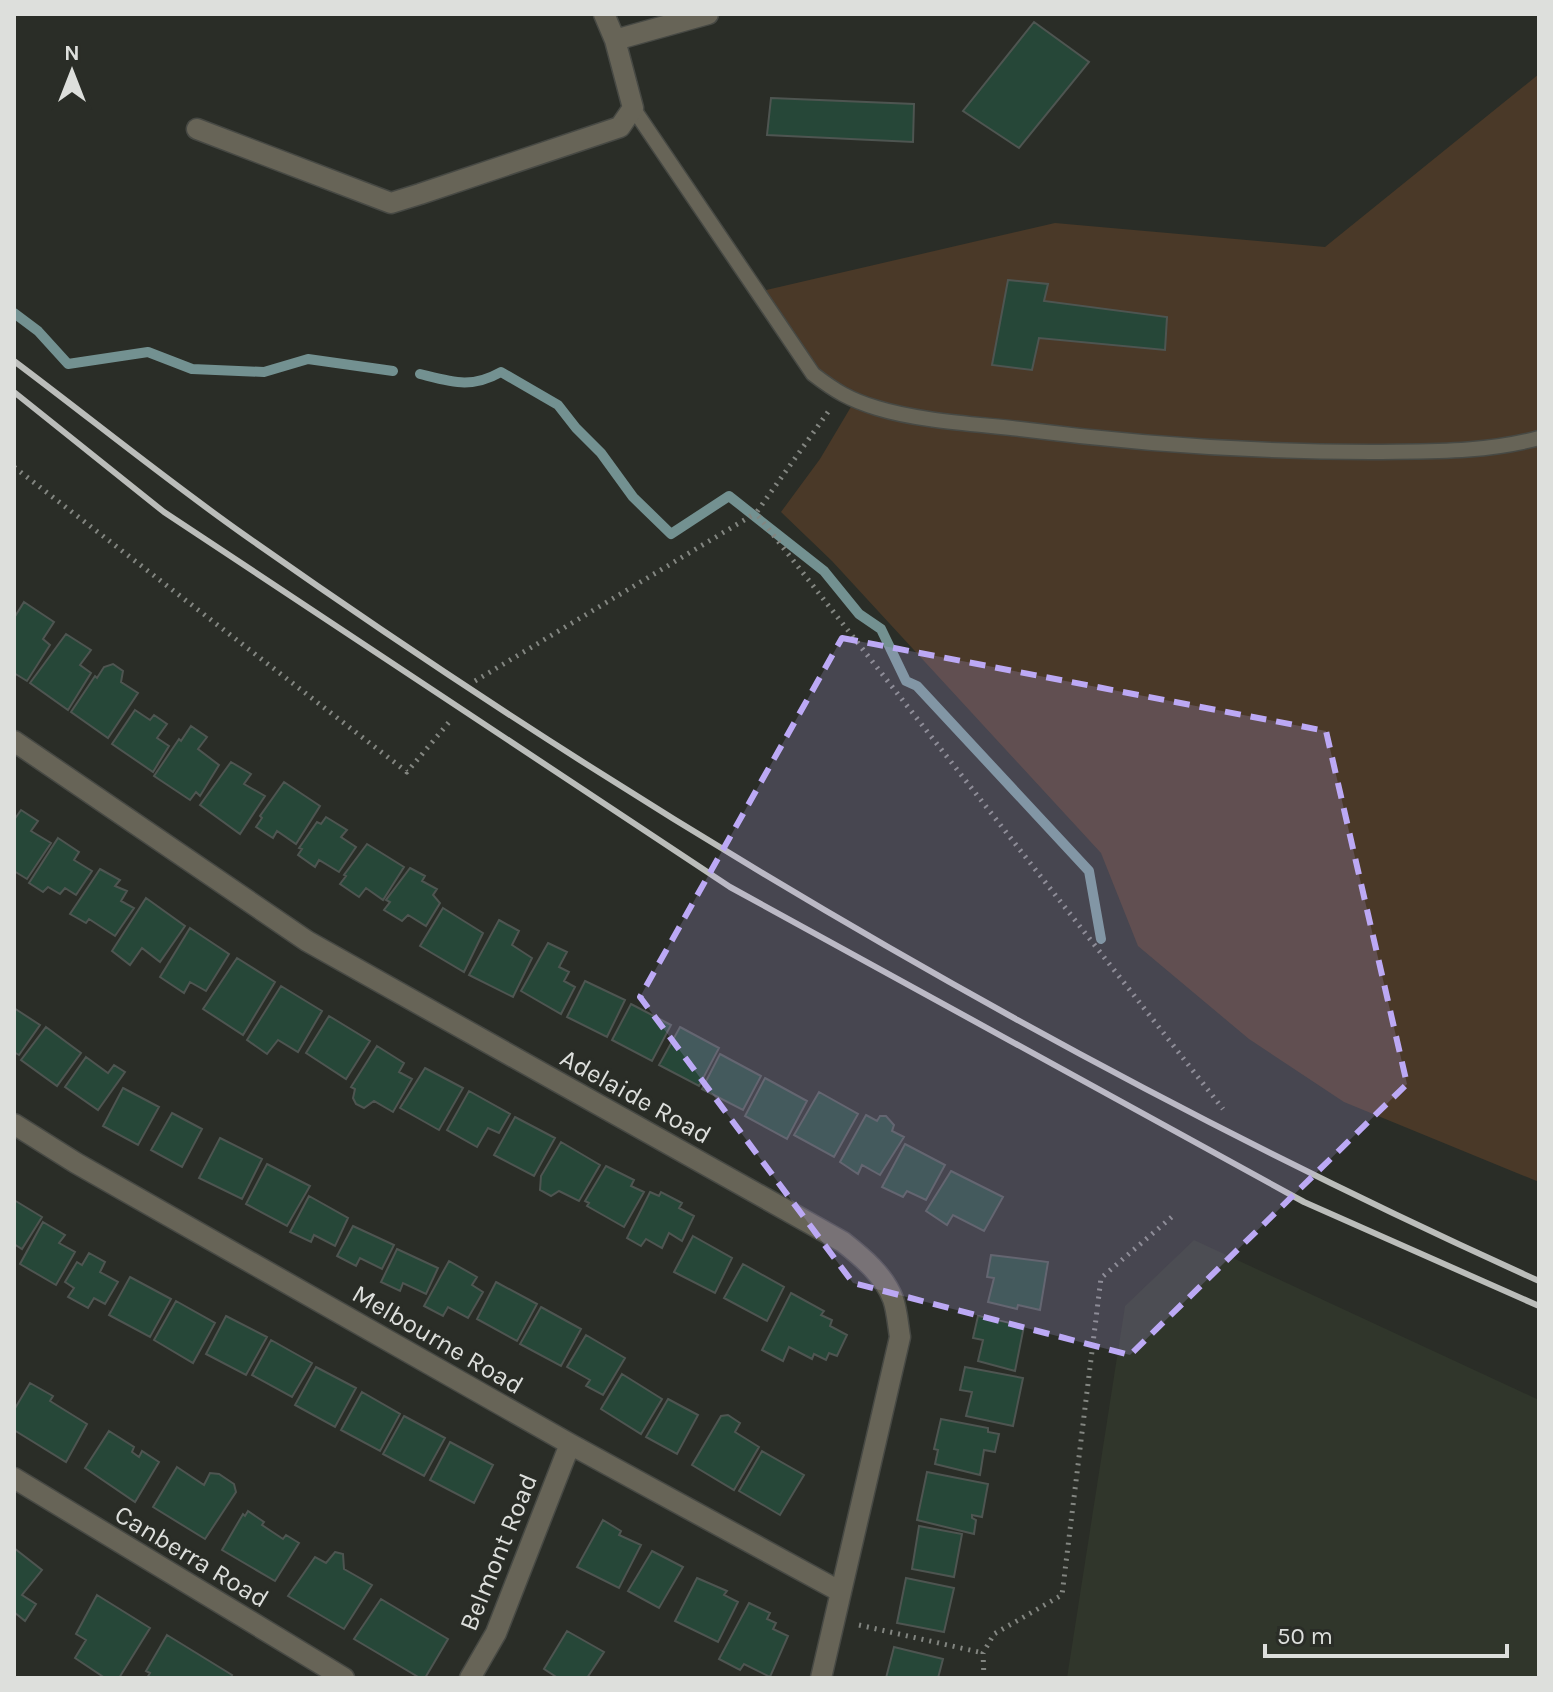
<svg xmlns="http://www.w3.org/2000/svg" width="1553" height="1692" font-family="Karla,sans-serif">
<rect width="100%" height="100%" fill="#2a2d27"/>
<path fill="#30362b" d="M1194,1240L1539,1400V1678H1067L1125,1306Z"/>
<path fill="#4a3928" d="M1539,74V1182L1344,1102L1249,1039L1138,946L1101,853L832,561L781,512L820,459L858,395L818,371L762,291L1055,223L1325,247Z"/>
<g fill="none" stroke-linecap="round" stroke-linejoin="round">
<path stroke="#739191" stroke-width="10" d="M14,313L38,331L68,364L148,352L192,369L264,372L308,359L393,371
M420,374C452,382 471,389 501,372L558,405L576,428L601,453L633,497L671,534L729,496L824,571L859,614L881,629L906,681L917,686L1089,871L1101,939"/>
</g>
<path fill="#264738" stroke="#4e5551" stroke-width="2" d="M1034,22L1089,62L1019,148L963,111Z
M771,98L914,104L913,142L767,135Z
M1008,280L1048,284L1044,301L1167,317L1165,350L1039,338L1032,370L992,365Z
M24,602L54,622L43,639L50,645L27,681L14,673V618Z
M66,634L91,650L80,665L91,673L68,710L30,683Z
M113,664L123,671L121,682L138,693L108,738L71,712L95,676L97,678L104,667Z
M135,710L150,720L154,715L167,724L157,738L169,746L153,772L112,744Z
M191,726L207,737L198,749L219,765L200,796L196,792L190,800L154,776L179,739L181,741Z
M231,762L251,774L244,784L265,796L240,834L200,805Z
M284,782L320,806L296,844L277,831L273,838L256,827L262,818L260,816Z
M21,810L38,821L31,831L51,843L27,879L14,871V820Z
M326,817L347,830L341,837L356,847L339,872L319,860L315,867L298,855L302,849L299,848L317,822L321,824Z
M58,838L79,852L74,860L92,871L76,895L65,888L60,894L48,887L43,892L29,883Z
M367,844L404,867L383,900L366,888L359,897L340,884L346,876L344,875Z
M410,868L425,876L422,881L437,889L433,895L440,903L426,926L408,915L402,921L384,910L390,902L386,900Z
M100,869L120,880L115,886L127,891L121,901L134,908L115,936L89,919L86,923L70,914Z
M146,898L185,926L160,962L142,948L130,965L112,951Z
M443,908L483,933L464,972L420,946Z
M499,920L519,931L512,945L532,958L513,997L469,975Z
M190,928L229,954L206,991L190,982L184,993L160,977Z
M548,943L567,952L559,967L569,972L564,981L575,987L561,1014L521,991Z
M237,958L275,982L243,1035L203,1009Z
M585,981L625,1000L607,1037L567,1017Z
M281,986L322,1011L298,1052L278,1040L267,1054L247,1040Z
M631,1004L671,1025L652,1061L612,1040Z
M14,1008L40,1025L19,1055L14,1052Z
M329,1016L370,1041L346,1079L306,1053Z
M46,1027L81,1053L57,1086L21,1060Z
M680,1027L719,1048L699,1086L659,1065Z
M377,1046L404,1063L399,1072L412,1079L393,1112L374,1101L364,1108L356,1104L353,1098L355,1089L351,1087Z
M720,1054L761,1076L743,1110L702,1089Z
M86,1057L108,1073L114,1065L125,1072L98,1110L65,1087Z
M425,1068L463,1088L439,1130L400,1108Z
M765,1078L807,1101L787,1139L745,1116Z
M123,1088L159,1107L138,1145L103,1126Z
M469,1091L510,1114L499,1133L488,1128L477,1147L447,1130Z
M819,1092L858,1114L834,1157L794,1135Z
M172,1113L202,1129L182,1167L151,1150Z
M866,1115L877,1121L880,1116H886L894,1125L892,1131L904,1137L880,1175L862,1165L858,1174L840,1162Z
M515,1117L555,1138L534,1176L494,1155Z
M220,1138L262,1159L242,1199L199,1178Z
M561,1142L600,1165L579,1201L559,1191L551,1196L540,1190L541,1176Z
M905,1144L945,1165L926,1200L907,1191L903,1197L882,1187Z
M267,1164L310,1186L287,1226L246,1204Z
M606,1166L634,1180L631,1186L644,1192L624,1227L587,1206L589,1203L585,1201Z
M951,1171L1003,1197L984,1231L953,1215L947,1225L926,1211Z
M650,1192L659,1196L661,1192L682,1203L679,1208L694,1216L682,1241L669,1233L662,1248L646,1239L641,1246L627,1238Z
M309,1196L348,1218L335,1246L314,1235L311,1242L290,1232Z
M14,1200L42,1217L22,1249L14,1244Z
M43,1222L65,1235L59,1243L75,1252L56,1285L20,1264Z
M353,1226L394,1245L382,1269L360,1258L356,1266L337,1256Z
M693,1236L732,1258L715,1293L674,1272Z
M397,1249L438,1268L426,1294L403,1283L400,1291L381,1282Z
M89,1253L105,1262L100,1272L118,1282L105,1304L94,1298L88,1308L68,1297L74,1288L65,1282L77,1262L82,1265Z
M991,1255L1048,1262L1040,1310L1018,1305L1017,1309L988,1302L994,1278L987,1277Z
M449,1261L477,1277L472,1285L483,1292L468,1318L448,1307L443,1316L424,1306Z
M743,1264L784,1287L767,1321L724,1298Z
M130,1277L171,1299L150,1337L109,1315Z
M496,1282L537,1304L517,1341L477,1319Z
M791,1293L824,1311L821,1315L832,1320L830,1326L847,1335L837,1356L829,1353L826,1360L814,1354L812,1359L789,1347L783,1361L762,1350Z
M176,1301L215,1323L193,1363L154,1340Z
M541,1307L581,1329L561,1366L520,1344Z
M226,1316L267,1337L246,1375L206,1354Z
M978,1316L1024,1326L1015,1371L978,1361L983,1340L973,1338Z
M586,1335L625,1358L603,1395L586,1386L590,1380L567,1367Z
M271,1340L312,1363L292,1397L252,1375Z
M316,1367L356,1388L335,1427L295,1405Z
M965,1367L1023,1378L1013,1426L966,1416L972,1392L960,1390Z
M622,1374L662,1399L641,1434L601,1409Z
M30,1383L53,1396L50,1401L87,1424L66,1462L14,1430V1410Z
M362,1392L400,1414L380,1451L341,1430Z
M668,1399L698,1415L677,1454L646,1437Z
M728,1415L740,1423L735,1432L759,1447L734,1490L692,1465L721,1416Z
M404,1416L445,1438L424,1476L383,1454Z
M941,1419L988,1428V1432L999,1434L995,1452L984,1450L980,1475L935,1464L938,1450L934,1449Z
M109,1431L134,1447L132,1452L139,1457L142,1451L159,1462L135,1502L85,1468Z
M450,1442L493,1465L474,1503L430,1480Z
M762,1451L804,1475L780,1515L739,1491Z
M177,1467L204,1485L210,1473L219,1474L234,1484L236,1492L205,1539L153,1507Z
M927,1472L988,1484L982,1517L972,1515V1518L976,1520L974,1534L917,1520Z
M248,1511L264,1522L262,1525L283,1539L286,1535L299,1543L275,1581L222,1550L243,1514L245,1516Z
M603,1520L621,1531L619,1535L641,1545L619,1588L577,1567Z
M919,1526L962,1534L954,1577L912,1569Z
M14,1548L42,1570L22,1595L36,1604L25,1621L14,1612Z
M652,1551L683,1567L659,1608L628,1591Z
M335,1552L343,1554L344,1569L372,1585L344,1629L288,1596L315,1557L326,1563Z
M697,1578L727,1591L724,1595L738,1602L718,1642L675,1621Z
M906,1578L954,1588L944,1632L897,1623Z
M97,1595L150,1628L119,1678H105L75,1658L86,1640L76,1634Z
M381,1599L448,1639L425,1678H420L354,1639Z
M749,1603L770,1613L767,1619L776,1623L773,1629L788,1636L770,1677L744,1664L740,1670L719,1659Z
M567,1631L604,1652L587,1678H558L544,1669Z
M167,1635L232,1675L230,1678H147L150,1673L146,1671Z
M894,1647L943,1659L938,1678H886Z"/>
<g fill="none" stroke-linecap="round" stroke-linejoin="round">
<defs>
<path id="lane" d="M633,108L813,374C835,391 850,400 877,408C919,421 976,424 1020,429C1137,444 1253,452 1371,452C1427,451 1484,453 1539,438"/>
<path id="street" d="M615,40L708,14
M197,129L391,203L420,194L620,127L633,108L615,40L604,14
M14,741L307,941L843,1242C862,1257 884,1275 893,1299C897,1310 898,1325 900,1337L821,1678
M14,1124L76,1163L570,1444L841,1592
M14,1478L344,1678
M470,1678L496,1633L570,1444"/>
</defs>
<use href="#lane" stroke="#474944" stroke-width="17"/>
<use href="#street" stroke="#474944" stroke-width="23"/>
<path stroke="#838681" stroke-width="5" stroke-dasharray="2 6" stroke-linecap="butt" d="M828,412L756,513L1223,1109
M14,467L407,772L450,721
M475,681L756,513
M859,1625L983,1653
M984,1678L983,1653L994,1634L1062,1595L1101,1278L1174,1215"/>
<use href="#lane" stroke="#676457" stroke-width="14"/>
<use href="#street" stroke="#676457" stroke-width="20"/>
<path stroke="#bbbdba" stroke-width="6" d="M14,361C90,418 165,479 243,534C650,821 1084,1076 1539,1281
M14,392L164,512L730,887L1304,1202L1539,1306"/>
</g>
<path fill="#bca9f5" fill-opacity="0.2" stroke="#bca9f5" stroke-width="6" stroke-dasharray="16 10" stroke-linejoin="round" d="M842,638L1326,731L1407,1084L1130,1355L853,1283L640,997Z"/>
<g text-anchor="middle" stroke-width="6" stroke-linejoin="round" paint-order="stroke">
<g font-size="26" fill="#dddfdc" stroke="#2a2d27">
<text transform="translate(636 1096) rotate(29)" y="9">Adelaide Road</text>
<text transform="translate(438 1339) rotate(30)" y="9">Melbourne Road</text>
<text transform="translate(498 1552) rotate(-68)" y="9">Belmont Road</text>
<text transform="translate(192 1556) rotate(31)" y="9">Canberra Road</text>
</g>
</g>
<rect width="1553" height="1692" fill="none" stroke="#dddfdc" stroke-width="32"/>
<g transform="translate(72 72)" stroke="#2a2d27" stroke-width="6" paint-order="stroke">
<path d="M0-6L14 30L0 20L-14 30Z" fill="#dddfdc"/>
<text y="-12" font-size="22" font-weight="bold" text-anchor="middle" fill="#dddfdc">N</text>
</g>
<path d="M1265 1644v12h242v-12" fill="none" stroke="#dddfdc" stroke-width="4"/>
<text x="1277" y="1644" font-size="24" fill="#dddfdc" stroke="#2a2d27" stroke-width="6" paint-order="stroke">50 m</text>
</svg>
